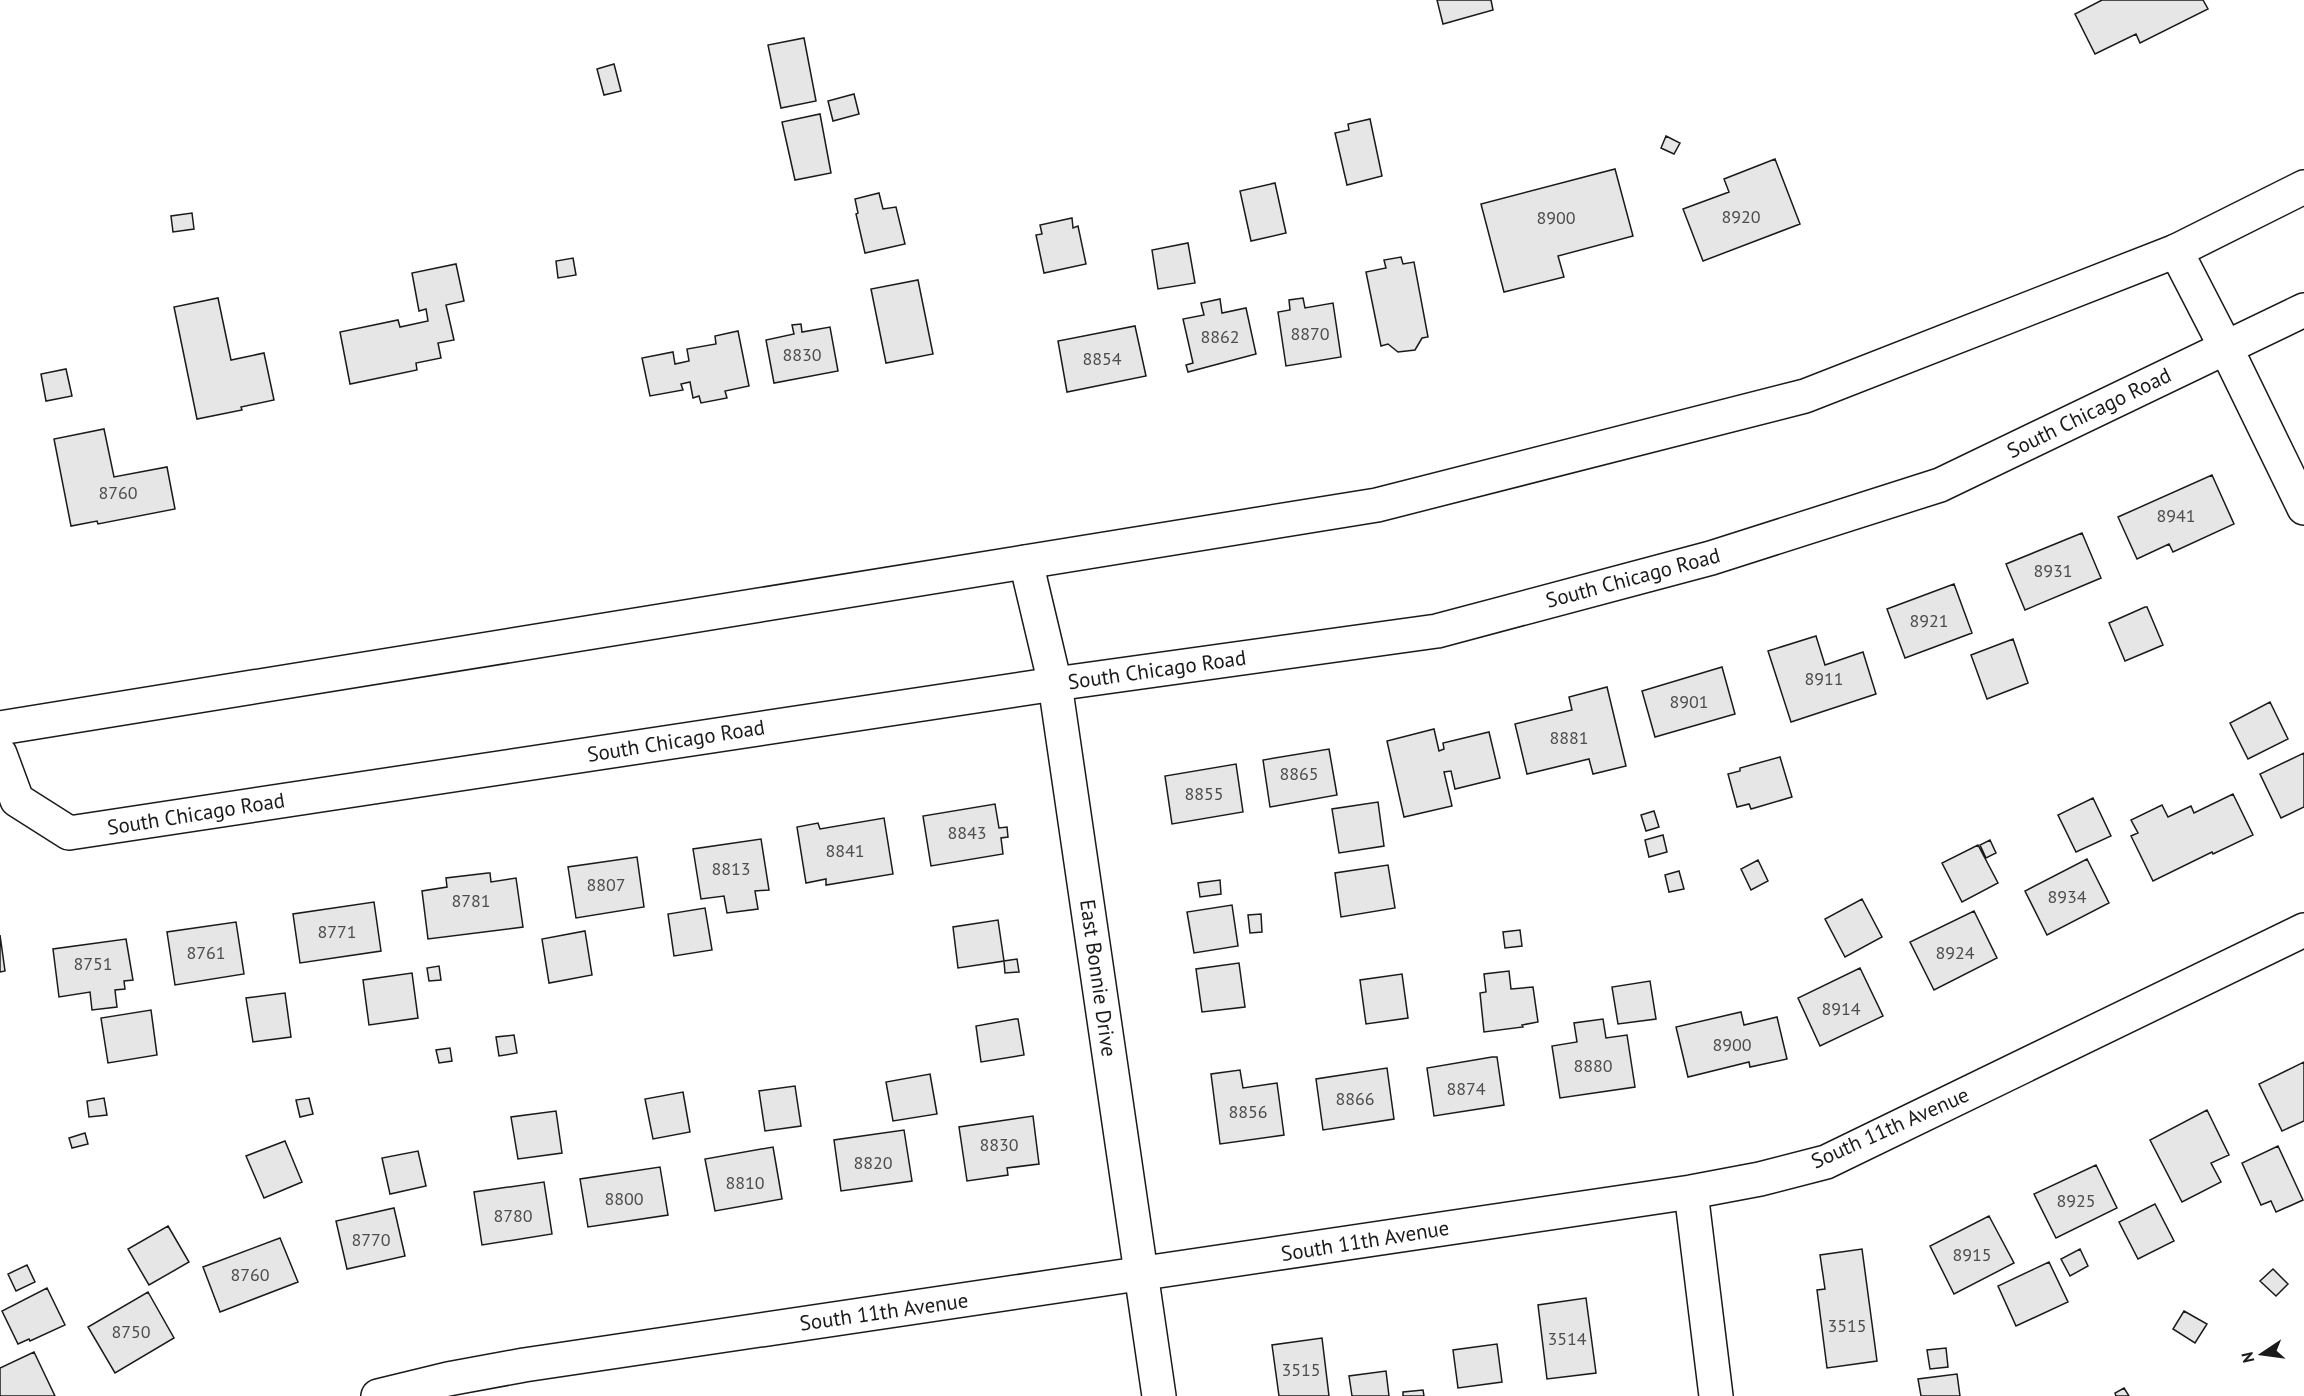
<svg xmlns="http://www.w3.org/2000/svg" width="2304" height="1396" font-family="'PT Sans',sans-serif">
<rect width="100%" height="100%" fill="#fff"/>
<path fill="#e6e6e6" stroke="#1a1a1a" stroke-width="1.5" d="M1437,0H1491L1493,10L1443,24Z
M2102,0H2203L2208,9L2140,43L2136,34L2095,54L2075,14Z
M804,38L816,101L781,108L768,45Z
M614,64L621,91L604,95L597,69Z
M854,94L859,114L833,121L828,101Z
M820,114L831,173L795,180L782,122Z
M1370,119L1382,176L1347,185L1335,133L1349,130L1348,124Z
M1666,136L1680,143L1674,154L1661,148Z
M1775,159L1800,224L1703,261L1683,209L1729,192L1724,179Z
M1615,169L1633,236L1558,256L1564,277L1504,292L1481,204Z
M1275,183L1286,233L1251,241L1240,191Z
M879,193L883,209L896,207L905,244L865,253L856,214L858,213L855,199Z
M192,213L194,229L173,232L171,216Z
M1072,218L1073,228L1078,226L1086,264L1044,273L1036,235L1042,234L1040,225Z
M1188,243L1195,283L1158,289L1152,250Z
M1401,257L1403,264L1414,262L1428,337L1422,338L1415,350L1398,352L1388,344L1381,346L1366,272L1386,268L1384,260Z
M573,258L576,275L558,278L556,261Z
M456,264L464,301L446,305L454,340L438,343L441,358L416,363L417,370L350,384L340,332L398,320L400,327L428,321L426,309L419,311L412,273Z
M918,280L933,354L886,363L871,289Z
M218,298L231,360L264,353L274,400L241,407L242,410L197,419L174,307Z
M1303,298L1305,308L1333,303L1341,357L1286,366L1278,312L1290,310L1289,300Z
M1220,299L1222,313L1246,308L1256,354L1188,372L1186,365L1193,363L1183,319L1204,315L1201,303Z
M801,324L802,332L830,327L838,371L774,383L766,340L794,334L792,325Z
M1135,326L1146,376L1067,392L1058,341Z
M738,331L749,386L725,391L727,398L701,403L699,396L693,398L690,382L681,384L683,390L650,396L642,358L673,352L675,364L689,361L687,349L716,344L715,336Z
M66,369L72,396L46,401L41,374Z
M104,429L114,477L167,467L175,509L98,524L97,521L71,526L54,439Z
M2212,475L2234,524L2173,552L2169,544L2137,559L2118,517Z
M2082,533L2101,578L2025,610L2006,564Z
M1954,584L1972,633L1905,658L1887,609Z
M2145,607H2147L2163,645L2125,661L2109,623Z
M1816,636L1825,665L1863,652L1876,694L1791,722L1768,651Z
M2013,639L2028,683L1987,699L1971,655Z
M1722,667L1735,714L1655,737L1642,691Z
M1607,687L1626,766L1593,774L1589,759L1527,774L1515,724L1572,710L1569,697Z
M2270,702L2288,739L2248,759L2230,723Z
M1434,729L1439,751L1444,749L1443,743L1489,732L1500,778L1455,789L1451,771L1444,772L1452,806L1404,817L1387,741Z
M1329,749L1337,795L1270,807L1263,760Z
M2304,753V807L2281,818L2260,774Z
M1780,757L1792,797L1751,809L1749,804L1737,807L1728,774L1740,771V768Z
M1236,764L1243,812L1172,824L1165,776Z
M2233,794L2253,835L2213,854L2212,852L2153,881L2131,836L2138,833L2131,820L2162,805L2168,817L2191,806L2194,813Z
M2093,798L2111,836L2076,852L2058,815Z
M1378,802L1384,846L1339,853L1332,809Z
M995,804L999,828L1007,827L1008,837L1001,838L1003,854L931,866L923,816Z
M1654,811L1659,827L1646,831L1641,815Z
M884,818L893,874L826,885V879L806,883L797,827L818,823L820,829Z
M1663,835L1667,852L1649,857L1645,840Z
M761,839L769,890L755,891L758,909L727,913L724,896L701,899L693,849Z
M1990,840L1996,853L1986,858L1980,845Z
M1978,845L1998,883L1962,902L1942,863Z
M637,857L644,907L576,918L568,867Z
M2087,859L2109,903L2047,935L2025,891Z
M1758,860L1768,881L1751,890L1741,869Z
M1388,865L1395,908L1341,917L1335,873Z
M1679,871L1684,889L1669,892L1665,875Z
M488,873H490L491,882L516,878L523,927L428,939L422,891L447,887L446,878Z
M1220,880L1221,894L1200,897L1198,883Z
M1862,899L1882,937L1845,957L1825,919Z
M374,902L381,951L300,963L293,914Z
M1232,905L1238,946L1194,953L1187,912Z
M705,908L712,950L674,956L668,914Z
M1974,911L1997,958L1934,990L1910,942Z
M1261,914L1262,932L1250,933L1248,915Z
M998,920L1004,961L958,968L953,927Z
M236,922L244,974L175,985L167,932Z
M1520,930L1522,946L1505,948L1503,932Z
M585,931L592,975L549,983L542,939Z
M0,935L5,971L0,972Z
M126,939L133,980L124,981L125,989L115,990L117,1007L92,1010L90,992L59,997L53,949Z
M1017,959L1019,972L1005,973L1004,961Z
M1239,963L1245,1007L1202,1012L1196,969Z
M439,966L441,980L429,981L427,968Z
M1860,968L1883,1016L1820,1046L1798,998Z
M1509,971L1511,989L1533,987L1538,1022L1522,1025L1523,1027L1484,1032L1480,993L1486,992L1484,974Z
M412,973L418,1018L369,1025L363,980Z
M1402,974L1408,1018L1366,1024L1360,980Z
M1650,981L1656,1019L1618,1024L1612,987Z
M285,993L291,1037L253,1042L246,998Z
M151,1010L157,1055L108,1063L101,1018Z
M1741,1012L1744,1025L1777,1017L1787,1059L1750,1067L1749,1062L1688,1077L1676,1027Z
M1015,1019H1018L1024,1055L981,1062L976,1026Z
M1603,1019L1606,1038L1627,1035L1635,1087L1560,1098L1552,1046L1577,1042L1574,1023Z
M514,1035L517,1053L499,1056L496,1037Z
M450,1048L452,1061L439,1063L436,1050Z
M1492,1057H1497L1504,1105L1434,1116L1427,1068Z
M2304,1062V1121L2282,1131L2259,1084Z
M1387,1068L1394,1119L1323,1130L1316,1079Z
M1240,1070L1243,1088L1277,1083L1284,1135L1220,1144L1211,1074Z
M930,1074L937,1114L893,1121L886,1082Z
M795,1086L801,1126L765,1131L759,1091Z
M683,1092L690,1132L653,1139L645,1099Z
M104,1098L107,1115L89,1117L87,1101Z
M309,1098L313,1114L300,1117L296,1100Z
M2207,1110L2229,1155L2211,1163L2221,1182L2182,1202L2150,1140Z
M556,1111L562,1153L518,1159L511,1117Z
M1033,1116L1039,1164L1007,1168L1008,1175L967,1181L959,1127Z
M904,1130L912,1181L841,1191L834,1140Z
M85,1133L88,1144L72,1148L69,1138Z
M285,1141L302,1182L264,1198L246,1156Z
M2278,1146L2303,1200L2276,1212L2271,1201L2261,1205L2242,1163Z
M773,1147L782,1199L715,1211L705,1159Z
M418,1151L426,1186L390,1194L382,1158Z
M2096,1165L2117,1208L2056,1238L2034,1194Z
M660,1167L668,1215L588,1227L580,1179Z
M544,1182L552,1234L482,1245L474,1192Z
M2155,1204L2174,1241L2138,1259L2119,1222Z
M394,1208L405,1256L347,1269L336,1221Z
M1989,1216L2014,1263L1954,1294L1930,1246Z
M168,1226L189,1262L149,1285L128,1249Z
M280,1238L298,1282L220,1312L203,1267Z
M1862,1249L1877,1361L1827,1368L1817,1290L1825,1289L1820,1255Z
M2080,1249L2088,1266L2070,1276L2061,1259Z
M2049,1262L2068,1302L2016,1326L1998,1286Z
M27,1265L35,1282L16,1291L8,1274Z
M2273,1269L2288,1284L2276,1296L2260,1281Z
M47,1288L65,1325L30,1341L29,1339L18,1344L2,1311Z
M148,1292L174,1338L115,1373L88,1327Z
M1586,1298L1596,1373L1547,1379L1538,1305Z
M2184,1311L2207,1324L2195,1343L2173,1329Z
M1322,1338L1329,1396H1279L1272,1345Z
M1497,1344L1502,1382L1458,1388L1453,1350Z
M1946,1348L1948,1367L1930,1369L1927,1350Z
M34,1352L55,1396H0V1368Z
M1386,1371L1389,1396H1352L1349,1376Z
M1957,1374L1960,1396H1921L1918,1379Z
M2124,1388L2129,1396H2116L2115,1393Z
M1423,1390L1424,1396H1403V1392Z"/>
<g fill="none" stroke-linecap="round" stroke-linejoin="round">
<defs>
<path id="street" d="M2176,251L2225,346L2304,508
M1026,562L1055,684L1159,1396
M0,754L17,800L69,833L1055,684L1437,631L1711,558L1940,485L2304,310
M1691,1192L1716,1396
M378,1396L448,1379L524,1365L1691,1192L1760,1179L1826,1162L2304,930"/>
<path id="primary" d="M0,728L1377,505L1805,396L2176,251L2304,187"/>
</defs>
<use href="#street" stroke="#1a1a1a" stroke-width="36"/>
<use href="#primary" stroke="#1a1a1a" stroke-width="36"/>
<use href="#street" stroke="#fff" stroke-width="33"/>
<use href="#primary" stroke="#fff" stroke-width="33"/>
</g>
<g text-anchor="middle" stroke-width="4.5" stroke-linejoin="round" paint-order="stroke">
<g font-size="18" fill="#4d4d4d">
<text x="1741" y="223">8920</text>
<text x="1556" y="224">8900</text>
<text x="1310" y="340">8870</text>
<text x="1220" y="343">8862</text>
<text x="802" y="361">8830</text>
<text x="1102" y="365">8854</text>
<text x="118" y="499">8760</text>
<text x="2176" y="522">8941</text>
<text x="2053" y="577">8931</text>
<text x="1929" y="627">8921</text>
<text x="1824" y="685">8911</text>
<text x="1689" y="708">8901</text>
<text x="1569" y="744">8881</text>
<text x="1299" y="780">8865</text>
<text x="1204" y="800">8855</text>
<text x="967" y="839">8843</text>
<text x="845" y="857">8841</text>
<text x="731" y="875">8813</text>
<text x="606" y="891">8807</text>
<text x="2067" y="903">8934</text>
<text x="471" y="907">8781</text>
<text x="337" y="938">8771</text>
<text x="206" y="959">8761</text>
<text x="1955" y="959">8924</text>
<text x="93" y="970">8751</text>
<text x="1841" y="1015">8914</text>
<text x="1732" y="1051">8900</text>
<text x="1593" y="1072">8880</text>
<text x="1466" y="1095">8874</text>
<text x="1355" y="1105">8866</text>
<text x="1248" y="1118">8856</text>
<text x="999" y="1151">8830</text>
<text x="873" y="1169">8820</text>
<text x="745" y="1189">8810</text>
<text x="624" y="1205">8800</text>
<text x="2076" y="1207">8925</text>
<text x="513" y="1222">8780</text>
<text x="371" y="1246">8770</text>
<text x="1972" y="1261">8915</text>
<text x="250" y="1281">8760</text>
<text x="1847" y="1332">3515</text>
<text x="131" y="1338">8750</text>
<text x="1567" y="1345">3514</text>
<text x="1301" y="1376">3515</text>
</g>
<g font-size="21" fill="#1a1a1a" stroke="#fff">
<text transform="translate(2089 413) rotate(-26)" y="7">South Chicago Road</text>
<text transform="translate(1633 578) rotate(-15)" y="7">South Chicago Road</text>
<text transform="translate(1157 670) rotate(-8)" y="7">South Chicago Road</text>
<text transform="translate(676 741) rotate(-9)" y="7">South Chicago Road</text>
<text transform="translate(196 814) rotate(-9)" y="7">South Chicago Road</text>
<text transform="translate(1098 978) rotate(82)" y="7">East Bonnie Drive</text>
<text transform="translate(1890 1128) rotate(-24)" y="7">South 11th Avenue</text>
<text transform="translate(1365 1241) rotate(-9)" y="7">South 11th Avenue</text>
<text transform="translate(884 1312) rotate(-8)" y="7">South 11th Avenue</text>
</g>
</g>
<g transform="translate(2262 1354) rotate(257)" stroke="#ffffff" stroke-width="4.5" paint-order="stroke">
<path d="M0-4.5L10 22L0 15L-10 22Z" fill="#1a1a1a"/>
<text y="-9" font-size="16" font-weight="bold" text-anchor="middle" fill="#1a1a1a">N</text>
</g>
</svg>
